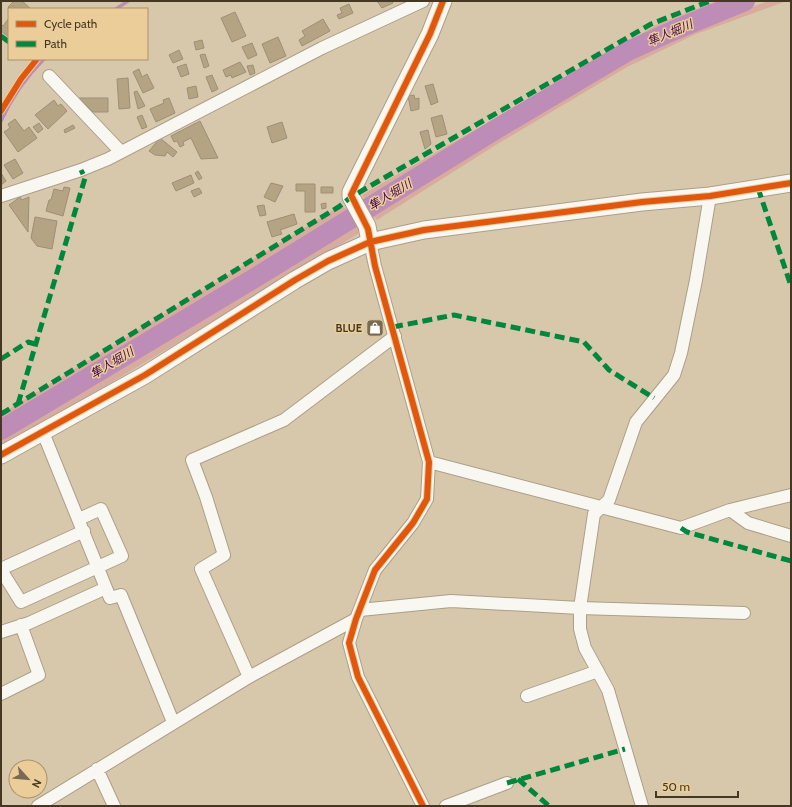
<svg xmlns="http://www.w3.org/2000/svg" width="792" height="807" font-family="Cabin,'Noto Sans JP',sans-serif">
<rect width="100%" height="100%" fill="#d8c8ab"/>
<path fill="#d7ab9d" d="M717,1H729L650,33L512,114L1,424V414L340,206L347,209L364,198L362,195L656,25Z
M768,1H787L696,34L627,67L499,143L377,220L374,217L358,227L359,230L358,234L1,449V437L50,410L576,89L663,42Z"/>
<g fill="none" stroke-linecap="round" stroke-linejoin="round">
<path stroke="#bd8cb7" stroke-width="3.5" d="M116,9L128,1
M1,121C11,99 27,76 44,59"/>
<path stroke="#bd8cb7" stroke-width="20" d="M1,430L253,279L498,128L628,51L677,29L745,1"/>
</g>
<path fill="#b5a483" stroke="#9c8f78" d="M14,1H22L31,9H16L13,6L10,9L8,7Z
M377,1H392L393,3L382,8Z
M349,4L353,13L339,19L337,15L342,13L340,8Z
M235,12L246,36L232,42L221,18Z
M9,18V37L1,31V24L3,26Z
M323,19L330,31L302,46L299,40L305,36L302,31Z
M278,37L286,56L270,63L262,44Z
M202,40L204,48L196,50L194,42Z
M252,43L257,55L248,59L242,47Z
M179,50L183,59L173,63L169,55Z
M205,54L209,66L204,68L200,55Z
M240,62L246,72L232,78L231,75L226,77L223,70Z
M186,64L189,74L181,77L177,67Z
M253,65L255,73L250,75L247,66Z
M139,69L142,77L147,74L154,88L143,93L133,72Z
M212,75L218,89L212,92L206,77Z
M128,78L130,108L119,109L117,79Z
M433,84L438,102L431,105L425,86Z
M196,86L198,97L189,99L187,88Z
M137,91L145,106L138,109L134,92Z
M414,95L415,99L419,98V109L411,111L408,96Z
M79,98H108V112H93Z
M169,98L175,113L156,122L150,109L164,103L163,100Z
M54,100L58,106L61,104L67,111L48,129L35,115Z
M142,115L147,127L142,129L137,117Z
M442,115L447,134L436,137L431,118Z
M15,119L24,131L29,127L37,138L18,152L4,132L10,128L8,124Z
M200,121L218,158L201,159L191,138L183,142L184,145L180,147L177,141L174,142L171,136Z
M282,122L287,138L272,143L267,127Z
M39,123L43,129L38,133L33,127Z
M73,125L75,128L65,133L64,130Z
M428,130L431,144L425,149L420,132Z
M160,138L177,152L173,157L167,152L165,156L155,155L149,151Z
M15,159L23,173L13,179L4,165Z
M198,171L202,178L199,180L195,173Z
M1,173L6,181L1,185Z
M191,175L194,183L176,191L172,183Z
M271,183L283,186L275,202L264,197Z
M296,184H315V212H305V191H296Z
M64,187L70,188L63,216L46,211L49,200H51L54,189L63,191Z
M321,187H333V193H321Z
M199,188L202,193L194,197L191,191Z
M20,197L22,200L29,197L28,232L9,205Z
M326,203V208L322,209L321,204Z
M264,205L266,215L260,216L257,206Z
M294,214L297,224L280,230L282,234L272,237L267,222Z
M35,217L57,221L52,249L37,246L31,238Z"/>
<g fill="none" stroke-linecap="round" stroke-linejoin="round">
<defs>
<path id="street" d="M49,76L121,152
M1,196L81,170L108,159L322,48L423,1
M370,242L375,266L429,462L427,499L413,523L375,570L356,619L349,643L358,677L423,806
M42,430L110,598L121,595L173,722
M429,462L681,528L730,510L791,495
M730,510L748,523L791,536
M1,569L84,531
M1,570L21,602L122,556L101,509L79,519
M360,610L451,601L580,608L744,613
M1,632L29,623L106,588
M249,677L201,569L224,555L206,497L192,460L284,420L395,336
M1,694L39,675L21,625
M527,696L598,671
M97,769L114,806
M38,806L249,677L356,619
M446,806L507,783
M642,806L608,690L585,648L580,629V608L594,514L609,500L636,422L674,375L681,353L696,280L710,196"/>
<path id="secondary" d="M370,242L367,226L351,197V192L430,34L443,1
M1,455L145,375L295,280L328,261L370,242L424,230L642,202L710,196L791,183"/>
</defs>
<use href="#street" stroke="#ab9f88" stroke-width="14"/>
<use href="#secondary" stroke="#ab9f88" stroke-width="19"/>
<use href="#street" stroke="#f9f7f2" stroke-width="12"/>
<use href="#secondary" stroke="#f9f7f2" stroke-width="17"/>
<path stroke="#00873e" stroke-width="5" stroke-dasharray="10 5" stroke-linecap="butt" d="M1,36L9,42
M758,188L791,286
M393,327L454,315L584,342L609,370L654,398
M1,359L28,342L35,344
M18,404L85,178L81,170
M1,414L340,206L351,197L651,24L710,1
M681,528L687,532L791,561
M518,779L549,806
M507,783L625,749"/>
<defs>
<path id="cycleway" d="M1,111L21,79L37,59
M1,455L145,375L295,280L328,261L370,242L424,230L642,202L710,196L791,183
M423,806L358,677L349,643L356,619L375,570L413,523L427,499L429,462L375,266L368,229L351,195L430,34L443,1"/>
</defs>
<use href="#cycleway" stroke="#eacd99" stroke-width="8"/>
<use href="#cycleway" stroke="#e0570d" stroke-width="6"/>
</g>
<defs>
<symbol id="shop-square" viewBox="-11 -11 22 22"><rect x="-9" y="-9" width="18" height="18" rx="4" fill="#786a53" stroke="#eacd99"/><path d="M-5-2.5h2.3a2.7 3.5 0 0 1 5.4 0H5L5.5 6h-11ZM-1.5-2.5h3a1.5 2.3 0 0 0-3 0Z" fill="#fff"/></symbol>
</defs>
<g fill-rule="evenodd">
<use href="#shop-square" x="365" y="318" width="20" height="20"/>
</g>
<g text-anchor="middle" stroke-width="3" stroke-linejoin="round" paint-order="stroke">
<g font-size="11" font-weight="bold" fill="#443823" stroke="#eacd99" text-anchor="end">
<text x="362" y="332">BLUE</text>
</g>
<g font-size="12" font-style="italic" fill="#460950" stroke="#eacd99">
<text transform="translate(670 33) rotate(-23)" y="4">隼人堀川</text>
<text transform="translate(390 195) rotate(-31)" y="4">隼人堀川</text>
<text transform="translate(112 363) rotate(-31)" y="4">隼人堀川</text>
</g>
</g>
<rect width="792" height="807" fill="none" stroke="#443823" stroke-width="4"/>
<rect x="8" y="8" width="140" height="52" fill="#eacd99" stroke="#a8916a"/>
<rect x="16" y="21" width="20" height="6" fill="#e0570d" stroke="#a8916a"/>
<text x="44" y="28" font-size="12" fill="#443823">Cycle path</text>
<rect x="16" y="41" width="20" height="6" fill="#00873e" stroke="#a8916a"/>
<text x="44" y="48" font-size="12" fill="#443823">Path</text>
<g transform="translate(28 779) rotate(117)"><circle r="19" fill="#eacd99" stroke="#a8916a"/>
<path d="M0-3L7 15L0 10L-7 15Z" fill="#786a53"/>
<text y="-6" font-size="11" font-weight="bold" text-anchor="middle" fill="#443823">N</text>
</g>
<path d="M656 791v6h82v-6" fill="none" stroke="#443823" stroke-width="2"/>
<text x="662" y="791" font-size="12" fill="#443823" stroke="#eacd99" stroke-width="3" paint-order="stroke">50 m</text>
</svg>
